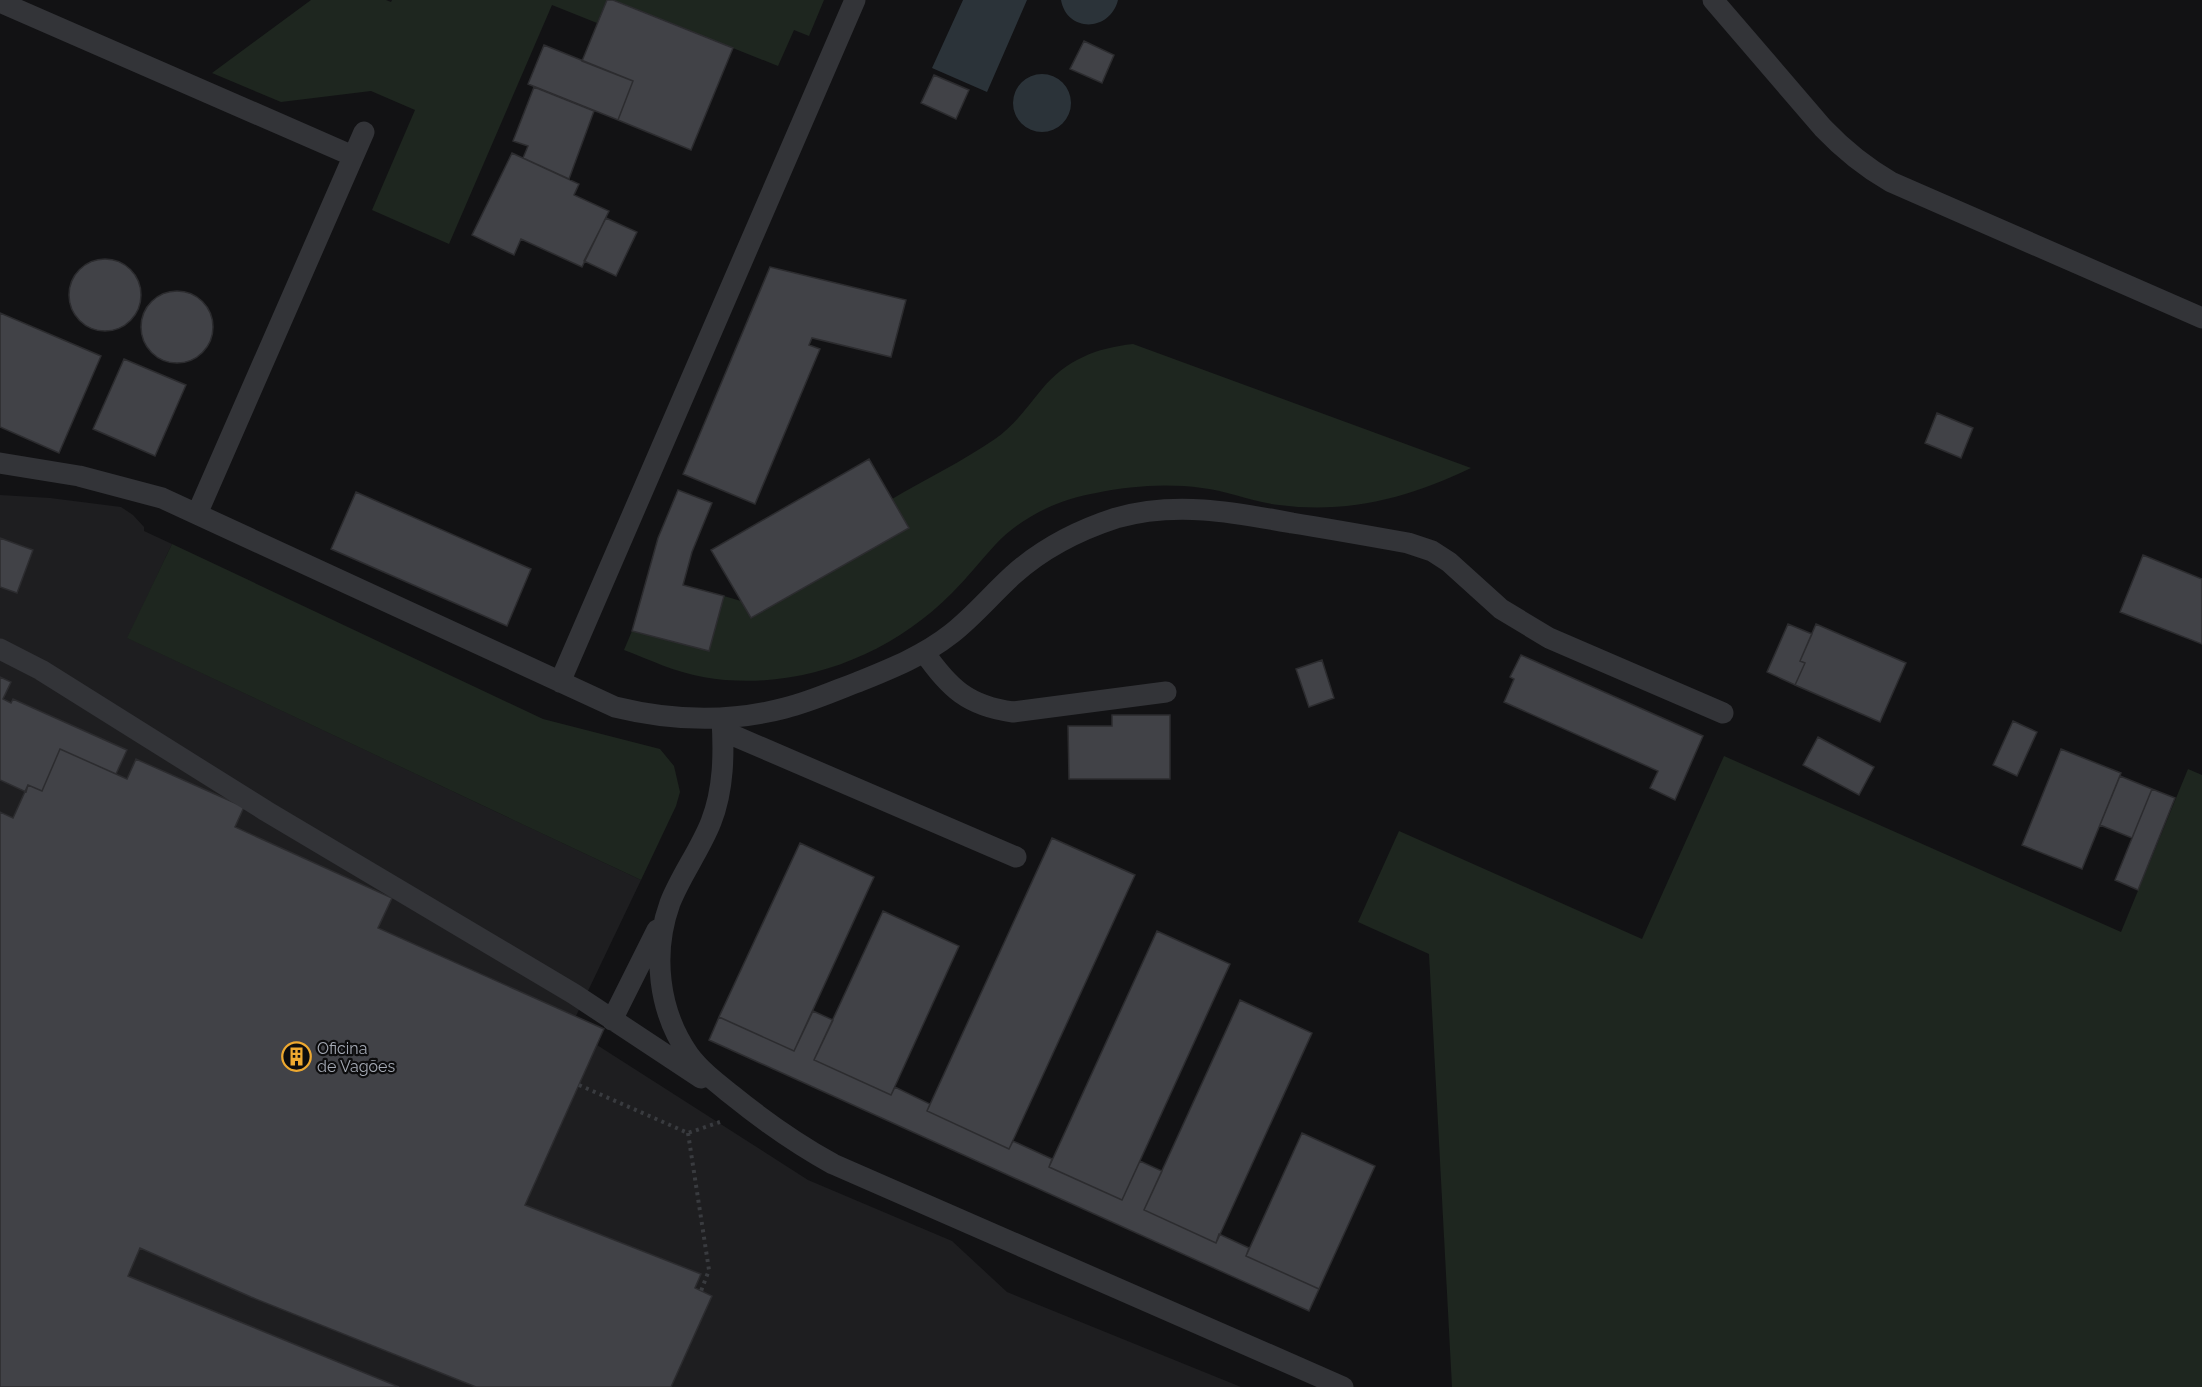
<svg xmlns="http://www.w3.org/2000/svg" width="2202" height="1387" font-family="Raleway,sans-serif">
<rect width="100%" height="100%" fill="#121214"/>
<path fill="#1e1e20" d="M0,495L50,498L121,507L133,515L144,527V531L172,544L128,638L641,880L576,1016L604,1029L597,1045L808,1180L952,1241L1007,1292L1241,1387H0Z"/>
<path fill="#1e261f" d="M311,0H386L391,2L392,0H607L597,23L552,5L449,244L372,210L415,110L371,91L281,102L212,73Z
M613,0H824L809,36L794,30L778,66Z
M1133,344L1471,468C1408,498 1348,514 1279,505C1253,502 1228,491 1202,488C1167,483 1130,486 1096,493C1059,499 1021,517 995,545C980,561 967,578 952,593C888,658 793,693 703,677C675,672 650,660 624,650L632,631L709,651L724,596L741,601L751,618L908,528L892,499C926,479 963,461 995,439C1015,425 1027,407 1042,389C1066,360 1096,348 1133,344Z
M172,544L543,719L660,749L674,766L680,792L676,806L641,880L127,638Z
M1724,756L2121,932L2188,769L2202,775V1387H1452L1429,954L1358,922L1399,831L1642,939Z"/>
<path fill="#2b3339" d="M963,0H1027L987,92L932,68Z
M1061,0H1118C1110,32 1067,33 1061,0Z
M1013 103a29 29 0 1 1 58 0a29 29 0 1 1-58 0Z"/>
<path fill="#414247" stroke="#2c2c2f" stroke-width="1.5" d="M607,0H613L733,48L691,150L618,120L633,81L582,61Z
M1084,41L1114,55L1102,83L1070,69Z
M544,45L633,81L618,120L528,84Z
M934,75L969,90L956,119L921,103Z
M534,87L594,111L569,179L523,158L528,146L513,141Z
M512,153L579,184L574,195L609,211L582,267L521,239L514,255L472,235Z
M606,218L637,232L616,276L584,261Z
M69 295a36 36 0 1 1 72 0a36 36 0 1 1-72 0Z
M770,267L906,300L891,357L812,338L809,345L820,349L755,504L683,474Z
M141 327a36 36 0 1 1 72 0a36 36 0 1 1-72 0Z
M0,313L101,356L59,453L0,427Z
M124,359L186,385L155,456L93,429Z
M1937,413L1973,428L1961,458L1925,443Z
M869,459L909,528L751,618L711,550Z
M678,490L712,503L692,552L683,585L724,596L709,651L632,631L658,538Z
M356,492L531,569L507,626L331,549Z
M0,538L33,550L17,593L0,587Z
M2143,555L2202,579V644L2120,612Z
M1788,624L1812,634L1800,661L1805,663L1795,685L1767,672Z
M1816,624L1906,663L1880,722L1795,685L1805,663L1800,661Z
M1521,655L1703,736L1675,800L1650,788L1658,771L1504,702L1514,679L1510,677Z
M1322,660L1334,698L1309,707L1296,669Z
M0,677L11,682L3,699L11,703L13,699L127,750L116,774L60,749L42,791L28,785L26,792L0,780Z
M1112,715H1170V779H1069L1068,726H1112Z
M2013,721L2037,732L2017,776L1993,765Z
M1818,737L1874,767L1859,795L1803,765Z
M60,749L127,779L136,759L244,807L235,827L392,898L378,928L604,1029L525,1205L701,1274L695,1288L712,1296L671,1387H476L251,1297L140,1248L128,1276L399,1387H0V812L13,818L28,785L42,791Z
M2061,749L2121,773L2082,869L2022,845Z
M2120,776L2152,789L2132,838L2100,825Z
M2152,789L2175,798L2138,890L2115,880Z
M1052,838L1135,875L1009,1149L927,1111Z
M800,843L874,877L794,1051L719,1017Z
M883,911L959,946L891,1095L814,1060Z
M1157,931L1230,964L1122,1200L1049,1167Z
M1240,1000L1312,1033L1216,1243L1144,1210Z
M813,1011L833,1020L814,1060L891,1095L895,1087L930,1104L927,1111L1009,1149L1013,1141L1052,1159L1049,1167L1122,1200L1140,1161L1162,1171L1144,1210L1216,1243L1219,1234L1249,1248L1246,1256L1319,1289L1309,1311L709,1040L719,1017L794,1051Z
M1302,1133L1375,1166L1319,1289L1246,1256Z"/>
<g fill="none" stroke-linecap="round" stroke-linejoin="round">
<path stroke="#393b3f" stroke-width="4" stroke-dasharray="3 4.5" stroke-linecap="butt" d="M579,1085L688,1133L720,1122
M688,1133L709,1270L701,1291"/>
<path stroke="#333438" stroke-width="21" d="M1713,0L1823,128C1843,149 1865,167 1891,182L2202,318
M0,2L353,156
M0,463L79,476L162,498L615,707C672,721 728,723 785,708C810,702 834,691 858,682C890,669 923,656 951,634C974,616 992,594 1013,575C1043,548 1079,530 1116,518C1175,501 1233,512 1292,523C1330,529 1369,536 1408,543L1432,551L1449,562L1501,609L1549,638L1723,713
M197,514L364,132
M0,649L41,670L266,811L574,994L701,1078
M924,652C949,688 968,706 1013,712L1166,692
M560,682L855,0
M722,719C724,753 724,789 711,822C700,850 681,875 670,903C652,953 658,1011 689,1055C701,1071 717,1083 732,1095C764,1121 797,1144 833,1164L1343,1387
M723,731L1016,857
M612,1020L657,930"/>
</g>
<defs>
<symbol id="building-ring" viewBox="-11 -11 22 22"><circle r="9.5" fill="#0d0d0e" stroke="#eea930" stroke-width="1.5"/><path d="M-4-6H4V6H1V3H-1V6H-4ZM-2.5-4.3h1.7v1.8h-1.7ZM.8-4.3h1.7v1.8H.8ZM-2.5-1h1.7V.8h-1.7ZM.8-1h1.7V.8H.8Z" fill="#eea930"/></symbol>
</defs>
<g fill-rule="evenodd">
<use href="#building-ring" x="280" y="1040" width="33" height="33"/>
</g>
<g text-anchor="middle" stroke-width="4.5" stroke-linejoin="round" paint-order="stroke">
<g font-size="16" fill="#a4a9b4" stroke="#0d0d0e" text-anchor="start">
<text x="317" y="1054">Oficina<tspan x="317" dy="18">de Vagões</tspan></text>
</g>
</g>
</svg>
